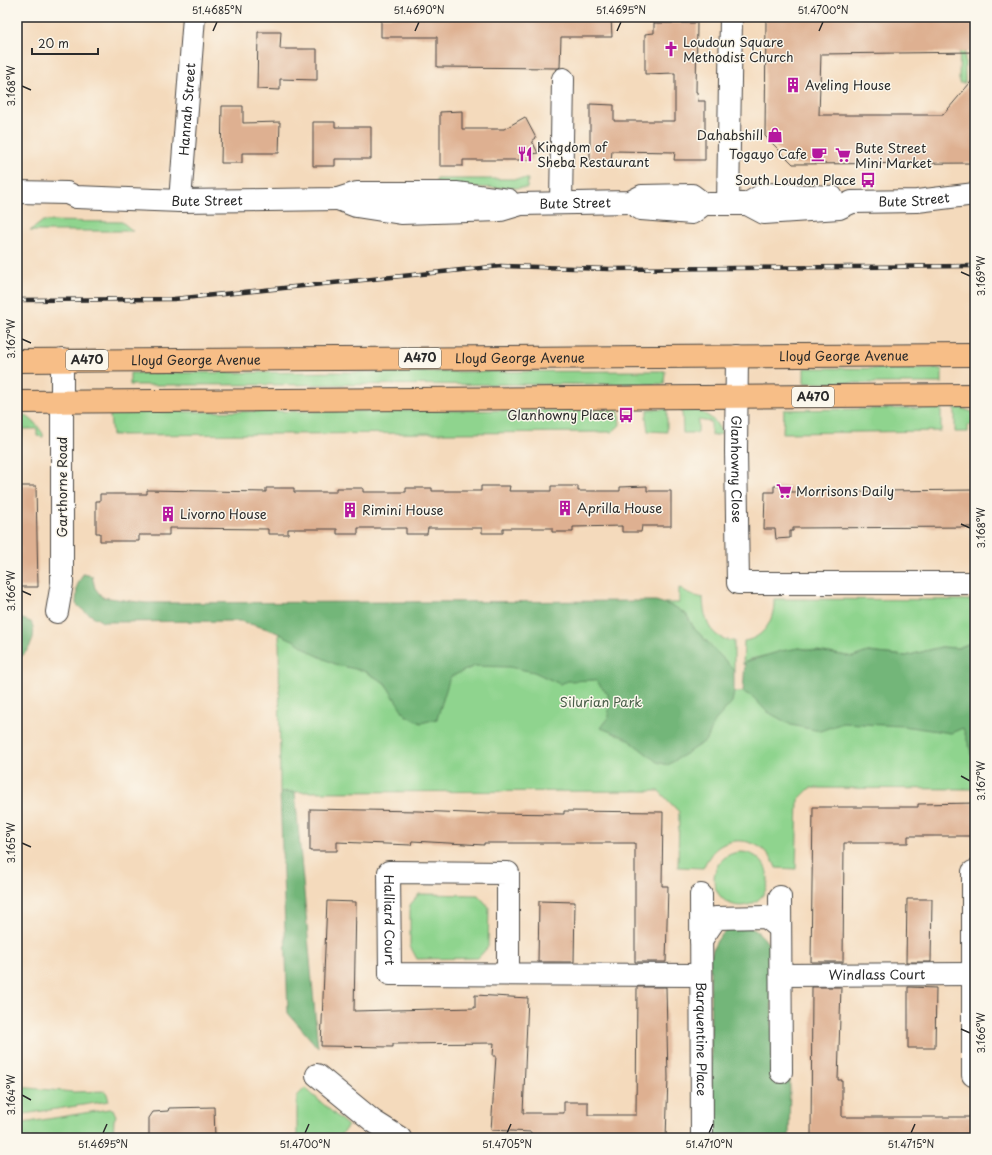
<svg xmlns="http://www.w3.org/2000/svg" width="992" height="1155" font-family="'Playpen Sans',sans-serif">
<rect width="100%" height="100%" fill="#fbf7ec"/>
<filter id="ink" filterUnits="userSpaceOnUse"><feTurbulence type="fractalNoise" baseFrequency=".025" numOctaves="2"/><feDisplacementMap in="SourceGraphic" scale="8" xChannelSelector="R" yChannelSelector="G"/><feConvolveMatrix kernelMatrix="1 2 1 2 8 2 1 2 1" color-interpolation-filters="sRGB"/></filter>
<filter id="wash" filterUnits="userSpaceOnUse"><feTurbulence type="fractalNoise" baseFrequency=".012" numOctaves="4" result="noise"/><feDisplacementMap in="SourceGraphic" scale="16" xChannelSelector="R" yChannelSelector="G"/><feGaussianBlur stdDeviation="0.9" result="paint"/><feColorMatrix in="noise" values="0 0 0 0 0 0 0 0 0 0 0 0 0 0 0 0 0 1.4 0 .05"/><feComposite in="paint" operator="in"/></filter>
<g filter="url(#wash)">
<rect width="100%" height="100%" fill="#f4dabc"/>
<path fill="#8fd48e" stroke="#5d805c" d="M960,29H965V83H959Z
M436,179H528L527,188L436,187Z
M43,221L122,222L133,231H30Z
M804,368L942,369V383H804Z
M665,371L664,384L130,385V373Z
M682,408C701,410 715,416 722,434L711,436V422L698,420V433H683Z
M941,408V431L783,433L784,410Z
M955,408H961L975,413V425H968V432H955Z
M667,409V432L648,431L646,417L648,410Z
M616,410L619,412L620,425L612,432L112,435L110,415L112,412Z
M17,413C29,415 37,424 43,434V437L37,436V429H22V437H17Z
M679,588L683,589L688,594L703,598C704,619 709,639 734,641V670L694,628L686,614L664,603H679Z
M774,599L975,600V641L958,648L941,647L906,656L868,652L853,657L799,648L751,659L743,665L744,641C765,638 775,618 774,599Z
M279,620L702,674L735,692L845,690L975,660V789L810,788L798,800L796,869L776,868C769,846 742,833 720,846C712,851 707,860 703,868L678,867L679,812L659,791L280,792Z
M714 879a27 27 0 1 1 54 0a27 27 0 1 1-54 0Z
M419,894L478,895L489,907L488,947L478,958L417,959L410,946V905Z
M17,1087L74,1092L105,1091L107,1094L109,1101L17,1115Z
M305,1088L348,1126L338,1138H297V1096Z
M109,1109H113L116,1116L114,1120L113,1138H17V1124Z"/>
<path fill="#73b679" stroke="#4f7052" d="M83,574L92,576L95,588L102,597L145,603L656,601L675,607L686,614L694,628L734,670V692L732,702L715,721L707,740L668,765L657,762L626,738L601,728L609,717L608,694L595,680L568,681L560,684L534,672L509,667L475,666L450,677L437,719L421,723L405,715L385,683L364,671L337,665L312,653L295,641L271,630L240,621L103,622L84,611L76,604L77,586Z
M17,617L31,622C38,634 30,653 17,659Z
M975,641V757L972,755L963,728L951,733L903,726L843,723L820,731L791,725L766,711L753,697L743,692L745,662L781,651L799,648L853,657L868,652L906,656L941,647L958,648Z
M280,792H295L318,1048L288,1013Z
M746,926C758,930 764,937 770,947L774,1079L790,1080L789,1138H712L710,959C716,937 723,928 746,926Z"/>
<g id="blocks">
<path fill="#deb091" d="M381,17H611L612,37H561L560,67L559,68L437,67V37H381Z
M766,17H975V52L821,54L819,115H943L975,77V163L793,164L765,136Z
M654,23H697L696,92H697L698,101H705V160H674L675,152L612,151L611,161H590V104L614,105V121H675V73L645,74V34L654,33Z
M258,32H281L280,49H317V80L280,79V90L257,89Z
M222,106H243V123L280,122L279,153H242V163H221Z
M462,111V129H504L525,117L536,138L532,141L538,153L533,154V160H463V166H440V112Z
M313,122H335V127H371V159H335V166H313Z
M17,486H36L38,587H17Z
M481,486H510L509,491H551V486H578V491H620V487L647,486V491H671V526H642L641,532H622V526L573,527V532H552V528H503V533H482V528H428L427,534H406V528H358V534H337V529H288V534H268V529L169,528V535H139V541H100V533H96V501H100V494H147V490L266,492V488H294V492H336V488H363V492H406V488H432V491H481Z
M774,486H791V492L975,490V527L793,528V531H790V538L776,539L775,529H764L765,492H774Z
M975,803V836H908V843H844L843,962H811L813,807H918V804Z
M310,809L418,811L490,814V813L564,814V811L663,812L662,886H668L666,962H635V843H484V845L412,841L411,845L337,842V851H310Z
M907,899H932L931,962H906Z
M327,901L356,902L354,1011L475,1008V995L528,998L523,1113H564V1102H588V1115H636L637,987H666L668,1078L666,1138H531V1132L491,1130L496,1056H493L494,1043L393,1044V1047L321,1046Z
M539,901L575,902L574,962H538Z
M812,987H841L838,1080H842V1117H975V1138H811Z
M908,987L936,988L935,1048H908Z
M214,1107L215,1138H149V1118L153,1112L168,1111L169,1108Z"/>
</g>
</g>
<g filter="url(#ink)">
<use href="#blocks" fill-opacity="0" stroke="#494541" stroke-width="1"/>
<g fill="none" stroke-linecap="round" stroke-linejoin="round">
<defs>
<g id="minor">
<path id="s1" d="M17,192L67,193L76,197L180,201L338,199L357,193H456L508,200"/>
<path id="s2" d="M338,199L356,206L401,213L501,210L521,204L630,202L642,196L692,195L704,204H747L764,213L839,208L852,202L917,201L975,194"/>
<path id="s3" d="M180,201L194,17"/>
<path d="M561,203L563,79"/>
<path d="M728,204L731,17"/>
<path d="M747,204L764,194L832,197"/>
<path d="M636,206L641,209L692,213L704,204"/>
<path id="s4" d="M737,356L736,451L738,583H975"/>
<path d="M57,612L62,583V360"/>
<path id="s5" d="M701,895L702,1138"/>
<path d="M780,897L781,1072"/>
<path d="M701,940L716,918L766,917L780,928"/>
<path id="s6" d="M508,974V873L389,872L390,974L700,975"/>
<path id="s7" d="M781,975L973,974"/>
<path d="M317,1075L373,1121L400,1138"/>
<path d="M973,1075V872"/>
</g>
<g id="major">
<path id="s8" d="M17,361L975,355"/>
<path d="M17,402L975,395"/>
</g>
</defs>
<use href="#minor" stroke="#494541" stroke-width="24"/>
<use href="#major" stroke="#494541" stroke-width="24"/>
<use href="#minor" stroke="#fff" stroke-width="22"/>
<use href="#major" stroke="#f7be87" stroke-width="22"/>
<defs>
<path id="rail" d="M17,300L174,299L501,266L609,269L975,266"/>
</defs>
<use href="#rail" stroke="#2b2b2b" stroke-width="4.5"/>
<use href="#rail" stroke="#fbf7ec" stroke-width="3" stroke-dasharray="9" stroke-linecap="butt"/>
</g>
</g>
<path fill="none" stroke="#2b2b2b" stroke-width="1.5" d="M213,31L217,22M415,31L419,22M617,31L621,22M819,31L823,22M22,86L31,90M961,272L970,276M22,339L31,343M961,524L970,528M22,591L31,595M961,776L970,781M22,843L31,847M961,1029L970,1033M22,1095L31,1100M103,1133L107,1124M305,1133L309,1124M507,1133L511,1124M709,1133L713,1124M911,1133L915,1124"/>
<defs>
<symbol id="church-bare" viewBox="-9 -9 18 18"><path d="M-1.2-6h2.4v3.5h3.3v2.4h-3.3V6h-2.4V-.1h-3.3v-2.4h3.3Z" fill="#b5179e" stroke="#fbf7ec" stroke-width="2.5" paint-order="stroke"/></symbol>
<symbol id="building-bare" viewBox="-9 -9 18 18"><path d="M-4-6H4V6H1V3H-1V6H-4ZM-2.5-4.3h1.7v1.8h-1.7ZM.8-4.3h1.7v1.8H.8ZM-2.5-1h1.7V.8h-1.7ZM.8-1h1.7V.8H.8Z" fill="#b5179e" stroke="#fbf7ec" stroke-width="2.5" paint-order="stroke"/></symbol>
<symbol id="shop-bare" viewBox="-9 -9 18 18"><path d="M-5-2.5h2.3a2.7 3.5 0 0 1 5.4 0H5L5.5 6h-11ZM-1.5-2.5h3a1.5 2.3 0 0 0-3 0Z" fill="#b5179e" stroke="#fbf7ec" stroke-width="2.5" paint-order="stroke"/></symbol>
<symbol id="restaurant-bare" viewBox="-9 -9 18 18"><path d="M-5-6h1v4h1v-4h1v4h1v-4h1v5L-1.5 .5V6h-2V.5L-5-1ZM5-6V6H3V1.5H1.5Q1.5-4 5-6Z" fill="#b5179e" stroke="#fbf7ec" stroke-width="2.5" paint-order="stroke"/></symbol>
<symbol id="cafe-bare" viewBox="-9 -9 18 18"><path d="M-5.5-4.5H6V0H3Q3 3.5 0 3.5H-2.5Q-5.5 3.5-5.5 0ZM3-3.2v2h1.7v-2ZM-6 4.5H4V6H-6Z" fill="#b5179e" stroke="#fbf7ec" stroke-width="2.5" paint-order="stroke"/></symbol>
<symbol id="supermarket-bare" viewBox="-9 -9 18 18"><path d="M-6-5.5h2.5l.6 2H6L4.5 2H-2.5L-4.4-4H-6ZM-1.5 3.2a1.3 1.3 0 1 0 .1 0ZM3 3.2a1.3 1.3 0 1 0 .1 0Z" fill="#b5179e" stroke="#fbf7ec" stroke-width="2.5" paint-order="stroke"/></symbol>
<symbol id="bus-bare" viewBox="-9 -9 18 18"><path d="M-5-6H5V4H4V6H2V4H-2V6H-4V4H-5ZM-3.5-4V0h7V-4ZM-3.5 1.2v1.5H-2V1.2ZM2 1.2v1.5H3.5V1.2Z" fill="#b5179e" stroke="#fbf7ec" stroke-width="2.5" paint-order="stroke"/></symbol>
</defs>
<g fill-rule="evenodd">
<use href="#church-bare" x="660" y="38" width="22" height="22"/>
<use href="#building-bare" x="782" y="74" width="22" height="22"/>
<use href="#shop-bare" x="764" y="124" width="22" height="22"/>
<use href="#restaurant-bare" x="514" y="143" width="22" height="22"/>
<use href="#cafe-bare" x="808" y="143" width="22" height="22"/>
<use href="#supermarket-bare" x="832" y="144" width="22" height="22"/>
<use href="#bus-bare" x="857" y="169" width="22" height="22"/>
<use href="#bus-bare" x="615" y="404" width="22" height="22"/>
<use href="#supermarket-bare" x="773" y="480" width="22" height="22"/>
<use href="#building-bare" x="554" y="497" width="22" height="22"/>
<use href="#building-bare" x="339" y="499" width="22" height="22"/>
<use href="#building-bare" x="157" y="503" width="22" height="22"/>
</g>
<g text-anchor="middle" stroke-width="3" stroke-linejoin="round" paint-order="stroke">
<g fill="#fbf7ec" stroke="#696865" stroke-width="1">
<rect x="399" y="348" width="42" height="20" rx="3"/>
<rect x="66" y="350" width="42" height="20" rx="3"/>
<rect x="792" y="387" width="42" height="20" rx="3"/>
</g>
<g font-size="12" font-weight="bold" fill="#2b2b2b">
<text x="420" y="362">A470</text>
<text x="87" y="364">A470</text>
<text x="813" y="401">A470</text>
</g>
<g font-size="13" fill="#2b2b2b" stroke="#fbf7ec" text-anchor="start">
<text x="683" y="47">Loudoun Square<tspan x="683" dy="15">Methodist Church</tspan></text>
<text x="805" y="90">Aveling House</text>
<text x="763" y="140" text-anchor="end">Dahabshill</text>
<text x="537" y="152">Kingdom of<tspan x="537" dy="15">Sheba Restaurant</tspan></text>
<text x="855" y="153">Bute Street<tspan x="855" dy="15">Mini Market</tspan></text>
<text x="807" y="159" text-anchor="end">Togayo Cafe</text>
<text x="856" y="185" text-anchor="end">South Loudon Place</text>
<text x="614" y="420" text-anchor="end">Glanhowny Place</text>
<text x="796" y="496">Morrisons Daily</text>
<text x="577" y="513">Aprilla House</text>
<text x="362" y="515">Rimini House</text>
<text x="180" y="519">Livorno House</text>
</g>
<g font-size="13" fill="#2b2b2b" stroke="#fbf7ec">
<text dy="5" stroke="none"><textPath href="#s3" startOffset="92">Hannah Street</textPath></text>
<text dy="5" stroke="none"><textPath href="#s2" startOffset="587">Bute Street</textPath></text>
<text dy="5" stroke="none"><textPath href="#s1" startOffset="191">Bute Street</textPath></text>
<text dy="5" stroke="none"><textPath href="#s2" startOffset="240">Bute Street</textPath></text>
<text dy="5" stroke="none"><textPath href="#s8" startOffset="827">Lloyd George Avenue</textPath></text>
<text dy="5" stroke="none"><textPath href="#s8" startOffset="503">Lloyd George Avenue</textPath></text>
<text dy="5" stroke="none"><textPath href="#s8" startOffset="179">Lloyd George Avenue</textPath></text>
<text dy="5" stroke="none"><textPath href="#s4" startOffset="113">Glanhowny Close</textPath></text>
<text transform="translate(62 487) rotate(-90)" y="5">Garthorne Road</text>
<text dy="5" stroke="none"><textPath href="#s6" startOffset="268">Halliard Court</textPath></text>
<text dy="5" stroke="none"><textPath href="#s7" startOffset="96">Windlass Court</textPath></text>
<text dy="5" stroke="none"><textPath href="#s5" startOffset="144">Barquentine Place</textPath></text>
</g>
<g font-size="13" fill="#495e49" stroke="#fbf7ec">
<text x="601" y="707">Silurian Park</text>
</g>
</g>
<rect width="992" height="1155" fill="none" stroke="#fbf7ec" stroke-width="44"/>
<path d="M32 48v6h66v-6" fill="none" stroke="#2b2b2b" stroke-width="2"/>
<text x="38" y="48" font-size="12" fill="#2b2b2b" stroke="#fbf7ec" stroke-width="3" paint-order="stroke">20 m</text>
<rect x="22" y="22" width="948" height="1111" fill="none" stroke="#2b2b2b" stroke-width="1.5"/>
<g font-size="10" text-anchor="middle" fill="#2b2b2b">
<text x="217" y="14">51.4685°N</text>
<text x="419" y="14">51.4690°N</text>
<text x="621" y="14">51.4695°N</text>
<text x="823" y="14">51.4700°N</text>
<text transform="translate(11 86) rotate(-90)" y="4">3.168°W</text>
<text transform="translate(981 276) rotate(-90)" y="4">3.169°W</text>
<text transform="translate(11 339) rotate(-90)" y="4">3.167°W</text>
<text transform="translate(981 528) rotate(-90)" y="4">3.168°W</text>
<text transform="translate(11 591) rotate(-90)" y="4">3.166°W</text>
<text transform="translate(981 781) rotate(-90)" y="4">3.167°W</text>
<text transform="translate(11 843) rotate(-90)" y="4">3.165°W</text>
<text transform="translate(981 1033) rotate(-90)" y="4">3.166°W</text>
<text transform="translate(11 1095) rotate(-90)" y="4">3.164°W</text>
<text x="103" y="1148">51.4695°N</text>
<text x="305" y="1148">51.4700°N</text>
<text x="507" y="1148">51.4705°N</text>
<text x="709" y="1148">51.4710°N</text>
<text x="911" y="1148">51.4715°N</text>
</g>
</svg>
